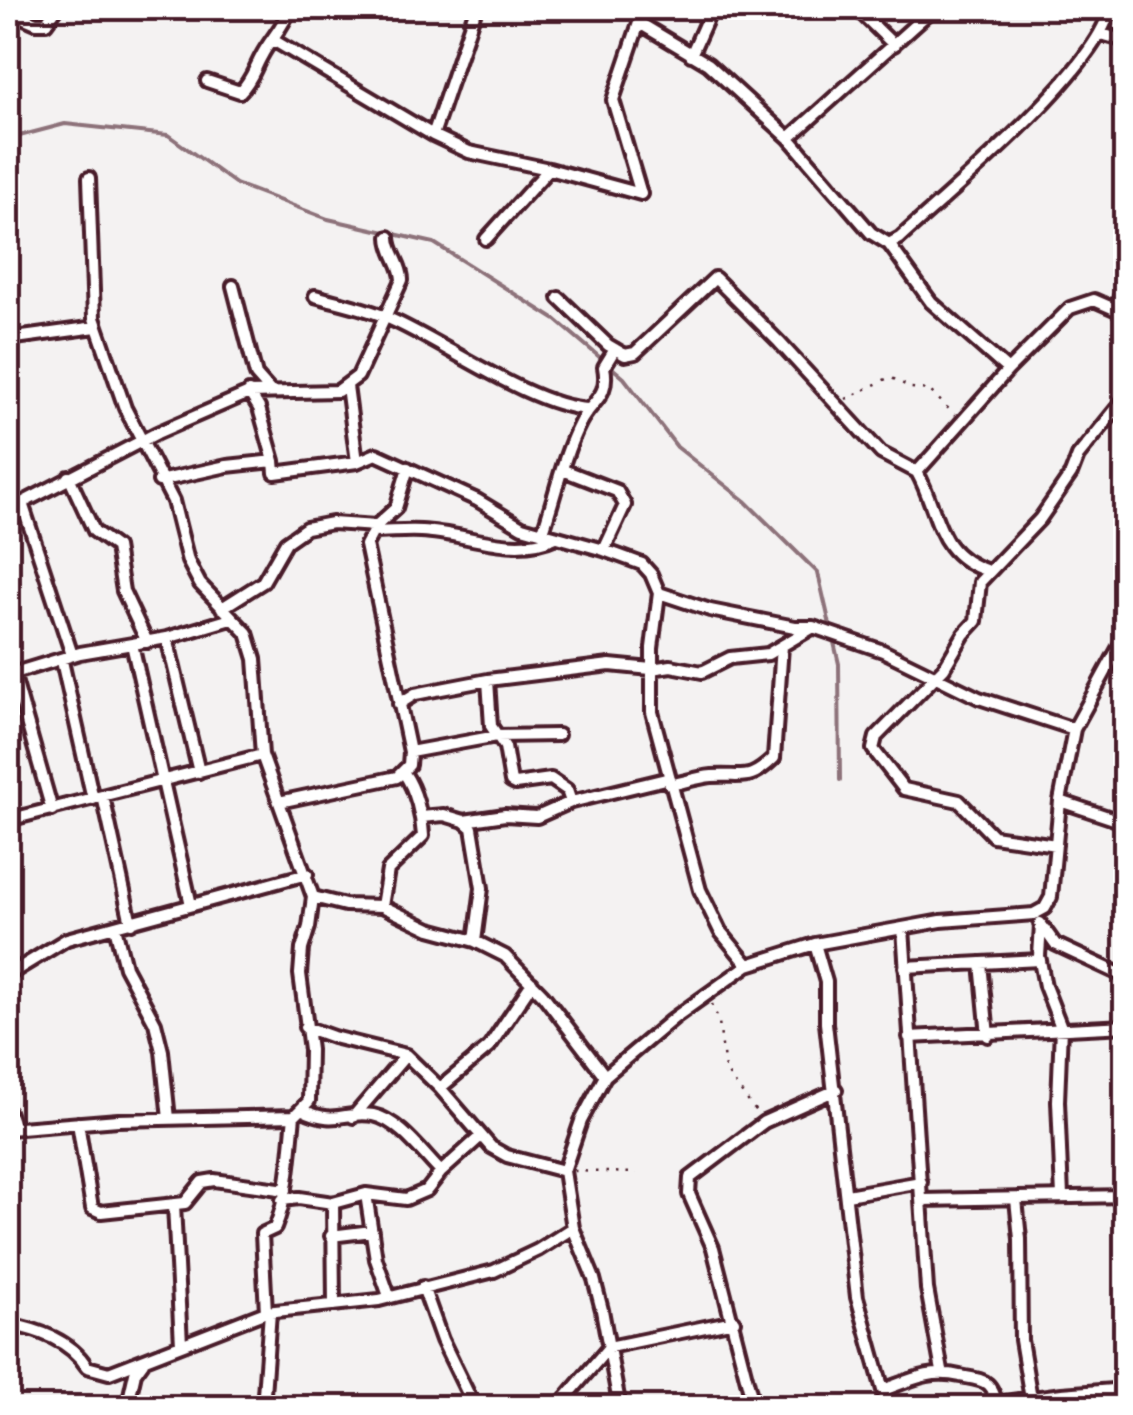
<svg xmlns="http://www.w3.org/2000/svg" width="1133" height="1415" font-family="Dekko,sans-serif">
<rect width="100%" height="100%" fill="#f4f2f2"/>
<filter id="ink" filterUnits="userSpaceOnUse"><feTurbulence type="fractalNoise" baseFrequency=".01" numOctaves="2"/><feDisplacementMap in="SourceGraphic" scale="20" xChannelSelector="R" yChannelSelector="G"/><feConvolveMatrix kernelMatrix="1 2 1 2 8 2 1 2 1" color-interpolation-filters="sRGB"/></filter>
<g filter="url(#ink)">
<g fill="none" stroke-linecap="round" stroke-linejoin="round">
<path stroke="#8d727a" stroke-width="4" d="M8,139L65,124L168,135L236,184L328,219L434,243L556,320L624,378L677,447L745,501L818,573L839,664L840,780"/>
<defs>
<path id="street" d="M856,8L894,45
M8,11L36,23H46L57,8
M641,24L708,64L789,138L871,233L889,244L931,302L1008,370
M1101,34L1126,41
M273,40L433,135L469,152L549,169
M691,55L712,8
M207,81L240,92C251,81 254,70 261,57C270,39 284,27 290,8
M433,135L476,8
M789,138L934,8
M486,239L549,169L641,194L613,100L644,8
M889,244L900,238C950,192 1098,69 1110,8
M233,286L256,375L271,392
M315,296C340,303 367,308 390,319C445,343 531,406 588,409
M559,298L608,345L625,355L635,353L715,278L779,342L881,453L917,472
M1116,308L1126,280
M8,339L96,327
M347,386L357,462
M249,392L259,408L274,461
M563,470L617,491L625,505L604,550
M69,477L94,531L116,547L123,591L147,642
M159,481L227,466L274,461L275,473L357,462L376,454L477,500L522,527L604,550L642,564L651,574L659,593L652,648V712L700,890L720,931L748,965
M22,503L72,655
M8,507L22,503L157,433L249,393L338,391L358,376L402,280C402,264 389,253 389,237
M543,531C555,496 563,456 580,423C591,401 610,397 604,367L615,349
M373,532C389,532 405,530 421,531C467,533 513,557 556,537
M988,571C935,554 941,516 917,472L1008,370L1070,308L1094,300L1126,314
M659,593L710,610L795,627H813L883,651L979,698L1074,729
M222,608L263,582L286,542L306,528L332,523L376,526
M167,638L199,772
M132,644L191,905
M62,661L93,799
M13,673L52,810
M8,675L80,653L167,638L231,619
M488,680L491,726L505,747L511,782L515,784L551,779L567,790L571,802
M399,704L415,694L488,680L610,665L651,669L671,666L702,672L730,658L768,654L812,628
M410,752L497,736L558,735
M670,785C684,782 699,777 712,776C744,774 748,783 774,758L782,646
M103,796L131,923
M1060,801L1126,823
M279,802L397,777L409,765L410,752L366,545L376,526L396,508L408,468
M421,817L444,815L464,821L505,815L537,817L571,802L670,778
M8,820L262,755
M464,821L472,828L482,888L475,941
M1056,845L993,836L959,801L904,789L873,749L876,737L944,668L964,634L976,621L980,582L1040,519L1071,474L1078,456L1126,397
M313,897L345,905L382,906L430,929L475,941L505,956L543,995L605,1076
M382,906L388,870L423,836C422,816 416,790 404,773
M1040,923L1055,944L1126,977
M1041,925L1039,956L1045,986L1061,1027L1058,1101L1062,1197
M115,927L125,967L155,1023L162,1051L169,1119
M903,928L927,1289L942,1371
M815,944L826,982V1023L857,1297L888,1408
M981,963L988,1036
M905,967L1040,960
M8,975L67,939L307,874
M305,1027L333,1037L406,1055L440,1088L491,1147L507,1156L564,1171
M909,1037L1126,1026
M440,1088L489,1047L532,983
M301,1109C337,1127 344,1110 373,1115C399,1120 423,1154 441,1172
M8,1111L14,1128
M353,1117L406,1055
M1126,1122V1146
M78,1123L92,1208L101,1212L185,1203L202,1182L214,1180L286,1190
M8,1129L118,1120L294,1116L309,1101L310,1050L300,974L302,949L309,927L313,897L262,755L255,659L247,633L200,584L188,561L173,501L125,408L94,318L89,178
M366,1194L376,1259L389,1296
M847,1195L921,1182
M1016,1199L1020,1239L1021,1340L1031,1399
M282,1200L299,1198L333,1203L366,1194L406,1199L427,1190L441,1172L481,1136
M922,1200L1126,1196
M333,1203L334,1305
M174,1205L181,1344
M331,1236L372,1231
M423,1287L442,1340L475,1408
M266,1312L262,1234L275,1228C289,1193 290,1153 294,1116
M8,1324C39,1330 70,1340 87,1367L109,1373L266,1312L379,1300L494,1271L538,1250L573,1228
M883,1390C911,1380 930,1369 960,1376C986,1381 991,1379 998,1408
M997,1403L1062,1394L1126,1389
M127,1408L135,1373L143,1362
M263,1408L270,1312
M557,1408L609,1347L734,1321
M620,1408L602,1310L594,1279L573,1228L564,1171L581,1121L605,1076L674,1018L748,965L815,944L941,921L1034,914L1045,908L1051,897L1060,801L1074,729L1126,634
M754,1408L713,1248L689,1194L690,1178L764,1122L836,1090"/>
</defs>
<use href="#street" stroke="#4a1f2b" stroke-width="18"/>
<path stroke="#4a1f2b" stroke-width="2.5" stroke-dasharray="2.5 8" stroke-linecap="butt" d="M846,399L890,377L911,388L929,390L955,415
M712,1004L719,1022L725,1070L757,1113
M574,1171L637,1173"/>
<use href="#street" stroke="#fff" stroke-width="10"/>
</g>
</g>
<rect width="1133" height="1415" fill="none" stroke="#fff" stroke-width="40"/>
<rect x="20" y="20" width="1093" height="1375" fill="none" stroke="#4a1f2b" stroke-width="4" filter="url(#ink)"/>
</svg>
